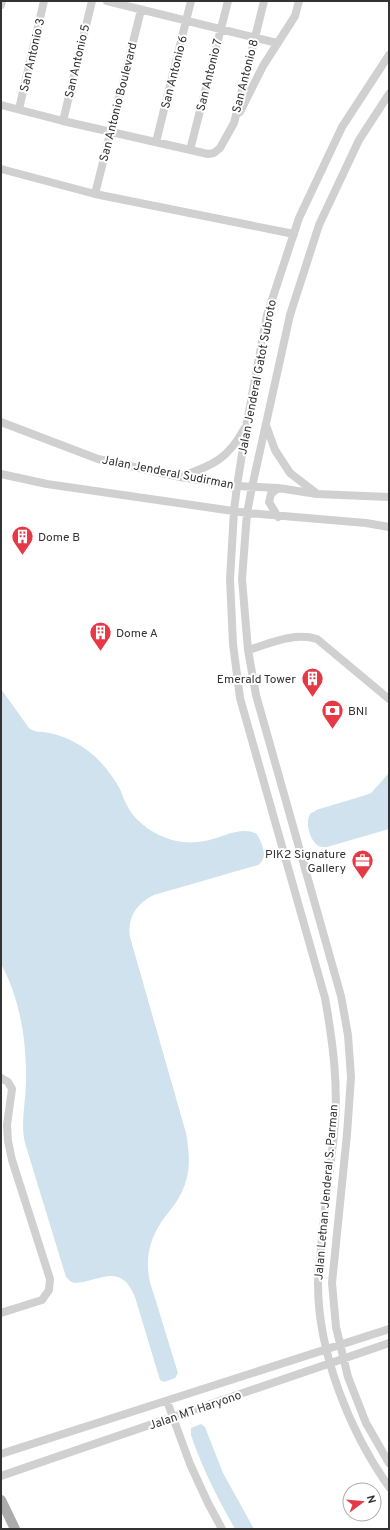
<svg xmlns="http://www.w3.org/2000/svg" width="390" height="1530" font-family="Overpass,sans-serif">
<rect width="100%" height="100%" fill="#fff"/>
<path fill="#cfe2ee" d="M1,689L29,728C34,733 42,731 49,733C62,735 76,742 87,750C101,760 112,775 120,789C123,796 125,803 129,809C138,824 155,835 172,840C182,843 195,843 205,841C221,838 242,825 257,834C262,843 269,858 258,865L154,895C137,903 127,917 130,937L186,1133C189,1150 191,1167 185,1184C180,1199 171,1209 162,1221C149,1240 145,1260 150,1282L178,1373L175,1378L164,1382L160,1380L135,1297C120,1261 100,1282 74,1283L70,1281L66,1277L25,1143C20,1123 26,1101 26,1081C27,1043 20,998 1,964Z
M389,773V829L327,847C323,847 320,847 317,845C310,840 304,821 311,813C311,813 316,811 316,810L366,795L371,793Z
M201,1424L205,1427L223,1473L254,1529H235C218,1499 202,1468 191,1435V1428Z"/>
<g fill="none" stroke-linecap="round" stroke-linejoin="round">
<path stroke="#d0d0d0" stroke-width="8" d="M107,1L277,43
M1,5L2,1
M389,55L342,127L299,218L267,315L247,422L237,486L234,511L230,579L233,644L240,698L325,998C333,1043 339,1088 334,1134C330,1172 324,1210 321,1248C320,1260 318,1272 318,1284C318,1353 350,1432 389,1487
M389,94L359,140L319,225L290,315L252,487L247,513L242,579L248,650L256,695L341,996L348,1035L351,1077L347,1134L332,1283L336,1327L348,1377L366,1423L389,1463
M1,105L63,121L208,154L214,153L220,148L234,123L264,1
M19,109L44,1
M240,112L263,66L295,16L299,1
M63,121L92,1
M156,142L191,1
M190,150L228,1
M1,169L95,194L294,234
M95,194L141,10
M1,422L98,459L180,477L237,486L278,488L317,494L389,497
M266,425L275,450L290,473L316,493
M1,474L47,484L247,513L366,523L389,527
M182,476C212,466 229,458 244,429
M278,488L271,494L269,502L278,517
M248,650C271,643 294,632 317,639L389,699
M1,1078L8,1082L12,1089L7,1125L8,1141L12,1160L50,1279L49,1290L42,1300L1,1313
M167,1401L190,1464L208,1503L222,1529
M1,1454L389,1329
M1,1476L389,1343"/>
<path stroke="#ababab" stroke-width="10" d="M1,1500L15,1529"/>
</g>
<defs>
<symbol id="building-pin" viewBox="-11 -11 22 30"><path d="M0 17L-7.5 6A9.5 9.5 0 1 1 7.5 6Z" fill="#e63946" stroke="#fff"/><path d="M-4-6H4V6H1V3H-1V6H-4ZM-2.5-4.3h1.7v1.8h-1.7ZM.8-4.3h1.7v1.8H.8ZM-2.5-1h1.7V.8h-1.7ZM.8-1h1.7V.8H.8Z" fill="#fff"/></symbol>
<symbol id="bank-pin" viewBox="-11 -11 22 30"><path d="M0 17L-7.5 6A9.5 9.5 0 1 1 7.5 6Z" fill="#e63946" stroke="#fff"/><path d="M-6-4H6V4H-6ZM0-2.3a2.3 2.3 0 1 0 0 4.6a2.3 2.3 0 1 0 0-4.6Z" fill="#fff"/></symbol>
<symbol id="office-pin" viewBox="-11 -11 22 30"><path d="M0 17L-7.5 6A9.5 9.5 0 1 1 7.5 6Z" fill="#e63946" stroke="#fff"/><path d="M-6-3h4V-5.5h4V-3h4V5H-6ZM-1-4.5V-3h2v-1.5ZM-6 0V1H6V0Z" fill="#fff"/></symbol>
</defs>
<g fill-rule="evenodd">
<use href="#building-pin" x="10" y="524" width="25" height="34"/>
<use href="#building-pin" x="88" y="620" width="25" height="34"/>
<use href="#building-pin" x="300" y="666" width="25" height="34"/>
<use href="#bank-pin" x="320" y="698" width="25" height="34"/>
<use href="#office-pin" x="350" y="848" width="25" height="34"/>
</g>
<g text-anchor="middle" stroke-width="4" stroke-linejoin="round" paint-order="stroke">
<g font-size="12" fill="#333" stroke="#fff">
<text transform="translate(32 55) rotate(-77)" y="4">San Antonio 3</text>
<text transform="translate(77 61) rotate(-77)" y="4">San Antonio 5</text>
<text transform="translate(174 72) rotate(-76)" y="4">San Antonio 6</text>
<text transform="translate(209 75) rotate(-76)" y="4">San Antonio 7</text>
<text transform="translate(245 76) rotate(-76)" y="4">San Antonio 8</text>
<text transform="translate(118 102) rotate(-76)" y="4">San Antonio Boulevard</text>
<text transform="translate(257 377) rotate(-79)" y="4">Jalan Jenderal Gatot Subroto</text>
<text transform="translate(168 472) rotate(11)" y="4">Jalan Jenderal Sudirman</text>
<text transform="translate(326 1192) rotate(-85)" y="4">Jalan Letnan Jenderal S. Parman</text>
<text transform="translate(195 1410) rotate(-19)" y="4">Jalan MT Haryono</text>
</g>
<g font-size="12" fill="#333" stroke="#fff" text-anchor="start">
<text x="38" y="541">Dome B</text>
<text x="116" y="637">Dome A</text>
<text x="296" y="683" text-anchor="end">Emerald Tower</text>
<text x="348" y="715">BNI</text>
<text x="346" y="858" text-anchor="end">PIK2 Signature<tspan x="346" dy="14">Gallery</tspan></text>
</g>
</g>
<rect width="390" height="1530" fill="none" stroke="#333333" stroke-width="4"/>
<g transform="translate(362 1502) rotate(74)"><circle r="19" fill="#ffffff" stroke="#adadad"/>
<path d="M0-3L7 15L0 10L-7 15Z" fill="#e63946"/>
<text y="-6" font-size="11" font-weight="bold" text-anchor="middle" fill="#333333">N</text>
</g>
</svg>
